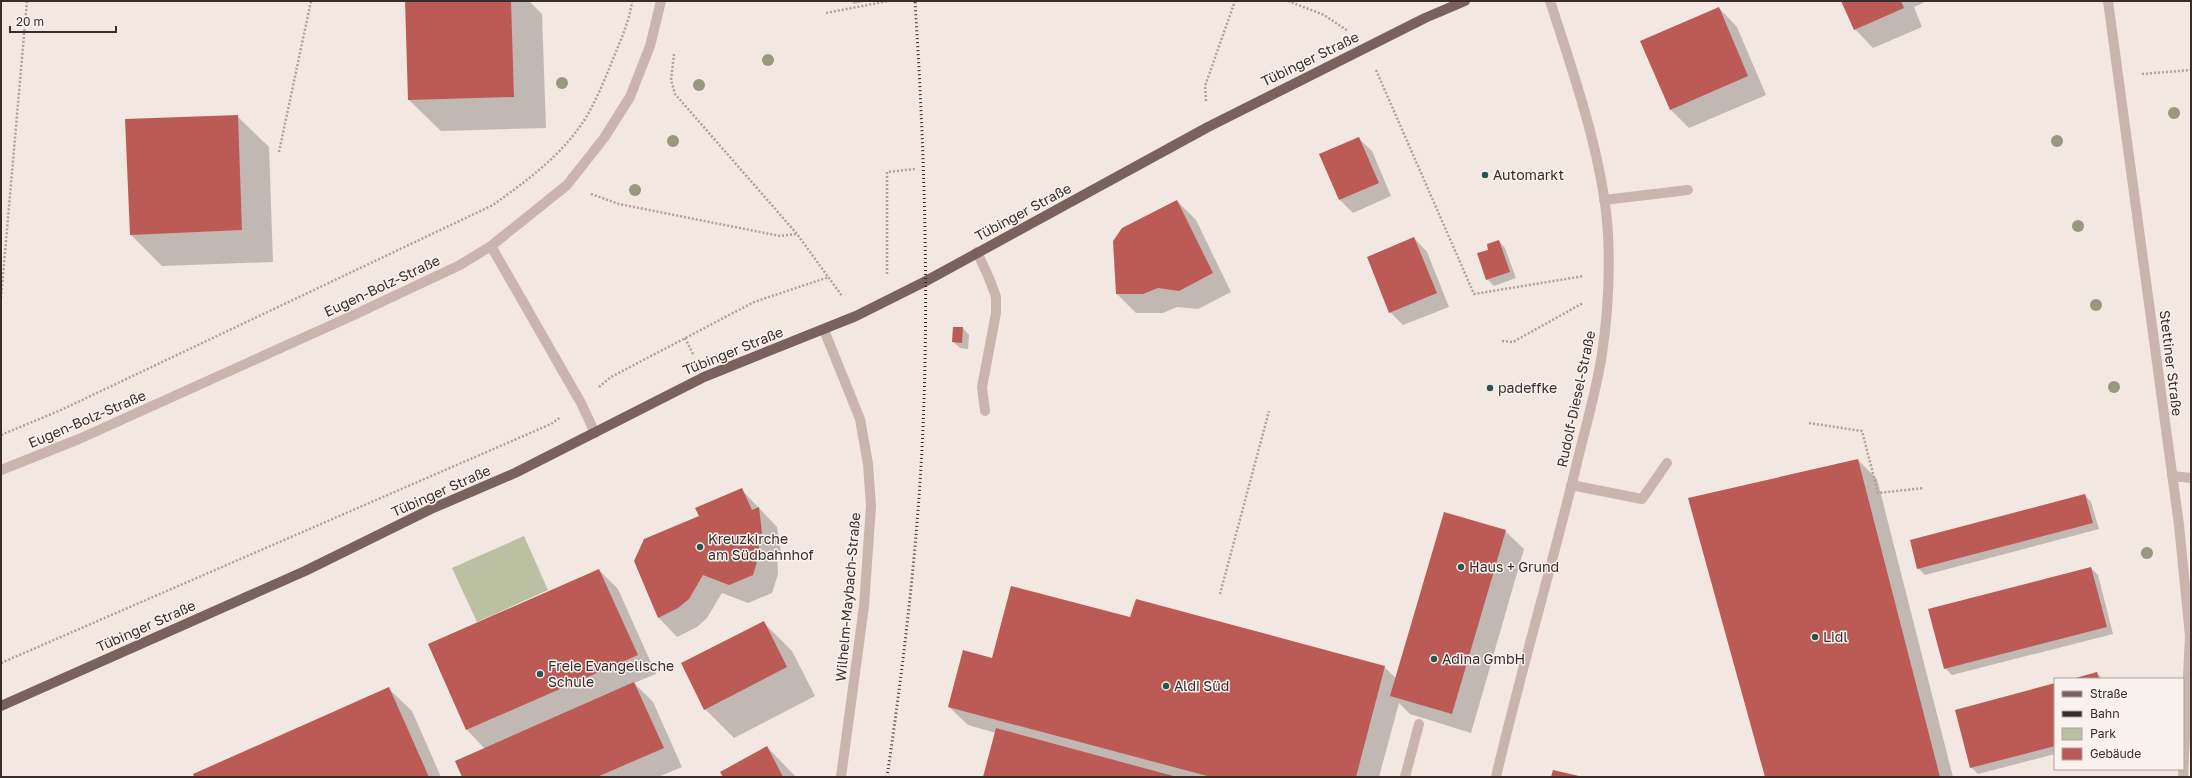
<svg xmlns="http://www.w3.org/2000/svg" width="2192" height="778" font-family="'Golos Text',sans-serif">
<rect width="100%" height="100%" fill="#f2e7e1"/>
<path fill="#bbc0a2" d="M524,536L548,590L477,622L452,568Z"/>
<path fill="#0003" d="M406,1H529L542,14L546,128L441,131L409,100Z
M850,1H869L854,4Z
M1842,1H1927L1914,7L1922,27L1873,48L1855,29Z
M1719,8L1737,27L1766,95L1689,128L1670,109Z
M237,116L269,147L273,262L162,266L130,234Z
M1358,138L1372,151L1391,196L1353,213L1340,200Z
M1177,201L1196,220L1231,292L1198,309L1177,307L1163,313H1136L1117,294Z
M1414,238L1427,252L1449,307L1403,325L1390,312Z
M1499,241L1505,248L1516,278L1494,286L1487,279L1489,250Z
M963,328L969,335L968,349L960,348L953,342Z
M1858,460L1877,479L1953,777H1766Z
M742,490L777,527L781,552L777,554L778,574L772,593L748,603L722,593L707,618L697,627L677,637L659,618L635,561Z
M2085,495L2091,502L2099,529L1925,575L1918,568Z
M1505,531L1524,549L1471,733L1410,714L1399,703L1379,777H984L996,733L968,725L949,707L992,659L1131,619L1384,667L1396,678Z
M2091,568L2098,575L2113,634L1952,675L1945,668Z
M599,570L618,589L656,674L634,683L653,702L682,767L658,777H463L485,749L467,730L430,645Z
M763,622L792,651L815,696L734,738L705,709Z
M2097,673L2103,679H2074Z
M2055,684V754L1978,774L1971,767Z
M388,688L412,711L441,777H195Z
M767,747L796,777H724Z"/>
<path fill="#bc5b55" d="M405,1H511L514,97L408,100Z
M1841,1H1901L1904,8L1854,30Z
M1719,7L1748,76L1670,110L1640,41Z
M238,115L242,230L130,235L125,119Z
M1359,137L1379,183L1339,200L1319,154Z
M1177,200L1213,273L1179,291L1158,288L1143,294H1116L1113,241L1122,228Z
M1414,237L1437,293L1389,313L1367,257Z
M1499,240L1510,272L1486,280L1477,253L1488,250L1487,244Z
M953,327H963L962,343L952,342Z
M1858,459L1940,777H1765L1688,498Z
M742,488L752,510L759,507L762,533L759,535V555L753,575L729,585L703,575L689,599L678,608L658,618L634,561L644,539L699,516L695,508Z
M2085,494L2093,523L1917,569L1910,540Z
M1444,512L1506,530L1452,714L1390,696Z
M2091,567L2107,627L1944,669L1928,609Z
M599,569L638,655L466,730L428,644Z
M1011,586L1130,617L1136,599L1385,666L1356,777H1211L948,707L963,650L992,658Z
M764,621L787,667L704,710L681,663Z
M2097,672L2099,679H2072Z
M634,682L664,748L597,777H462L455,761Z
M2055,683V746L1970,768L1955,710Z
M389,687L429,777H194L193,774Z
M996,728L1177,777H983Z
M767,746L783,777H723L720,772Z
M1553,770L1579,776V777H1551Z"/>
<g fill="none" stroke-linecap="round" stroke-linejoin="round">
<path stroke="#b59f98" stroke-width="2.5" stroke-dasharray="2 2" stroke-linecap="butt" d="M1288,1L1324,15L1348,31
M826,13L888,1
M674,54L671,80L675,94L797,234L842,296
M1376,70L1474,294L1584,276
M2142,74L2191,70
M1206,101L1205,86L1235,1
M279,152L311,1
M591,194L619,204L780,236L797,234
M887,274V172L915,169
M1,298L27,1
M685,338L694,356
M1502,341L1513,342L1583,303
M599,387L611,377L754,302L829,277
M1809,423L1862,431L1878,493L1924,488
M1,435L61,410L493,205C525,182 558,158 581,125C594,107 607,74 615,54C622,37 630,19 632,1
M1220,594L1269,411
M1,663L551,424L561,417"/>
<path stroke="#c9b5ae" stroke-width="10" d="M2108,1L2179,525L2190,636L2183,777
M1604,200L1688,190
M491,246L581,403L595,433
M977,252L989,278L996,297V313L982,387L985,411
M824,330L860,419L868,464L871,506L864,606L841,777
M1,470L79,439L356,314L460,265L491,246L567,185L604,138L630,97L650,46L661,1
M2172,476L2191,478
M1571,485L1642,499L1667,463
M1405,777L1419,724
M1496,777C1520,674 1550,573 1575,471C1584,432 1596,393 1602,354C1608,314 1610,274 1608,234C1604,160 1573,72 1550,1"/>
<path stroke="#79625e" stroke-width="10" d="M1,706L305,571L431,509L515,473L704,377L856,316L926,281L1208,127L1425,18L1465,1"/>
<path stroke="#392d2c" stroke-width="3" stroke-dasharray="1 3" stroke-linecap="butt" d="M887,777C904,661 918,544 923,427C929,285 924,143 915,1"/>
</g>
<g fill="#989780">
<circle cx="768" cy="60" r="6"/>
<circle cx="562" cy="83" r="6"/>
<circle cx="699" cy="85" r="6"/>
<circle cx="2174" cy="113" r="6"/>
<circle cx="673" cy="141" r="6"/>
<circle cx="2057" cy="141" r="6"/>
<circle cx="635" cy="190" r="6"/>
<circle cx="2078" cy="226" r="6"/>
<circle cx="2096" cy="305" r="6"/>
<circle cx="2114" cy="387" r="6"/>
<circle cx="2147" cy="553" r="6"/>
</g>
<g fill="#245751" stroke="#f9f2ee" stroke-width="1.5">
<circle cx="1485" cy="175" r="4"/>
<circle cx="1490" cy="388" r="4"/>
<circle cx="700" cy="547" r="4"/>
<circle cx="1461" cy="567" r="4"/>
<circle cx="1815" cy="637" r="4"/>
<circle cx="1434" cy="659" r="4"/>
<circle cx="540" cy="674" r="4"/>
<circle cx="1166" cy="686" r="4"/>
</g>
<g text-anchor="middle" stroke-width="3" stroke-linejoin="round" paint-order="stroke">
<g font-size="14" fill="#392d2c" stroke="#f9f2ee">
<text transform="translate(1310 59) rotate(-26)" y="5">Tübinger Straße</text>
<text transform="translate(1023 212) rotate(-28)" y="5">Tübinger Straße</text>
<text transform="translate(382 286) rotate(-25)" y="5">Eugen-Bolz-Straße</text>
<text transform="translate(733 351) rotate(-22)" y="5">Tübinger Straße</text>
<text transform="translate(2171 363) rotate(83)" y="5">Stettiner Straße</text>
<text transform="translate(1576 399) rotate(-78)" y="5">Rudolf-Diesel-Straße</text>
<text transform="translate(87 419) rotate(-23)" y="5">Eugen-Bolz-Straße</text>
<text transform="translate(441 491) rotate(-24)" y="5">Tübinger Straße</text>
<text transform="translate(848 597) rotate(-85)" y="5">Wilhelm-Maybach-Straße</text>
<text transform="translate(146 626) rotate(-24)" y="5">Tübinger Straße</text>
</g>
<g font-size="14" fill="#392d2c" stroke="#f9f2ee" text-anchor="start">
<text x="1493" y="180">Automarkt</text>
<text x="1498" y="393">padeffke</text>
<text x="708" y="544">Kreuzkirche<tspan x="708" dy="16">am Südbahnhof</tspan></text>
<text x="1469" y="572">Haus + Grund</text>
<text x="1823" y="642">Lidl</text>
<text x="1442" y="664">Adina GmbH</text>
<text x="548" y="671">Freie Evangelische<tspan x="548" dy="16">Schule</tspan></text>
<text x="1174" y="691">Aldi Süd</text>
</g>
</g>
<rect width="2192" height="778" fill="none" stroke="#392d2c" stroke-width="4"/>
<rect x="2054" y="678" width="130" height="92" fill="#f9f2ee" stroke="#aca3a0"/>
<rect x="2062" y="691" width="20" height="6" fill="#79625e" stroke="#aca3a0"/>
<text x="2090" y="698" font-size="12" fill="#392d2c">Straße</text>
<rect x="2062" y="711" width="20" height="6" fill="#392d2c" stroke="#aca3a0"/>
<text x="2090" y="718" font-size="12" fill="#392d2c">Bahn</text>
<rect x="2062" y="728" width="20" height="12" fill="#bbc0a2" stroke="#aca3a0"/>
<text x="2090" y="738" font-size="12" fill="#392d2c">Park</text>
<rect x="2062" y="748" width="20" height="12" fill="#bc5b55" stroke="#aca3a0"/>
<text x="2090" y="758" font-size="12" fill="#392d2c">Gebäude</text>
<path d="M10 26v6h106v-6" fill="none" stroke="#392d2c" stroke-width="2"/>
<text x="16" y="26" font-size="12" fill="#392d2c" stroke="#f9f2ee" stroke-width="3" paint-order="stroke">20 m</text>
</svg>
